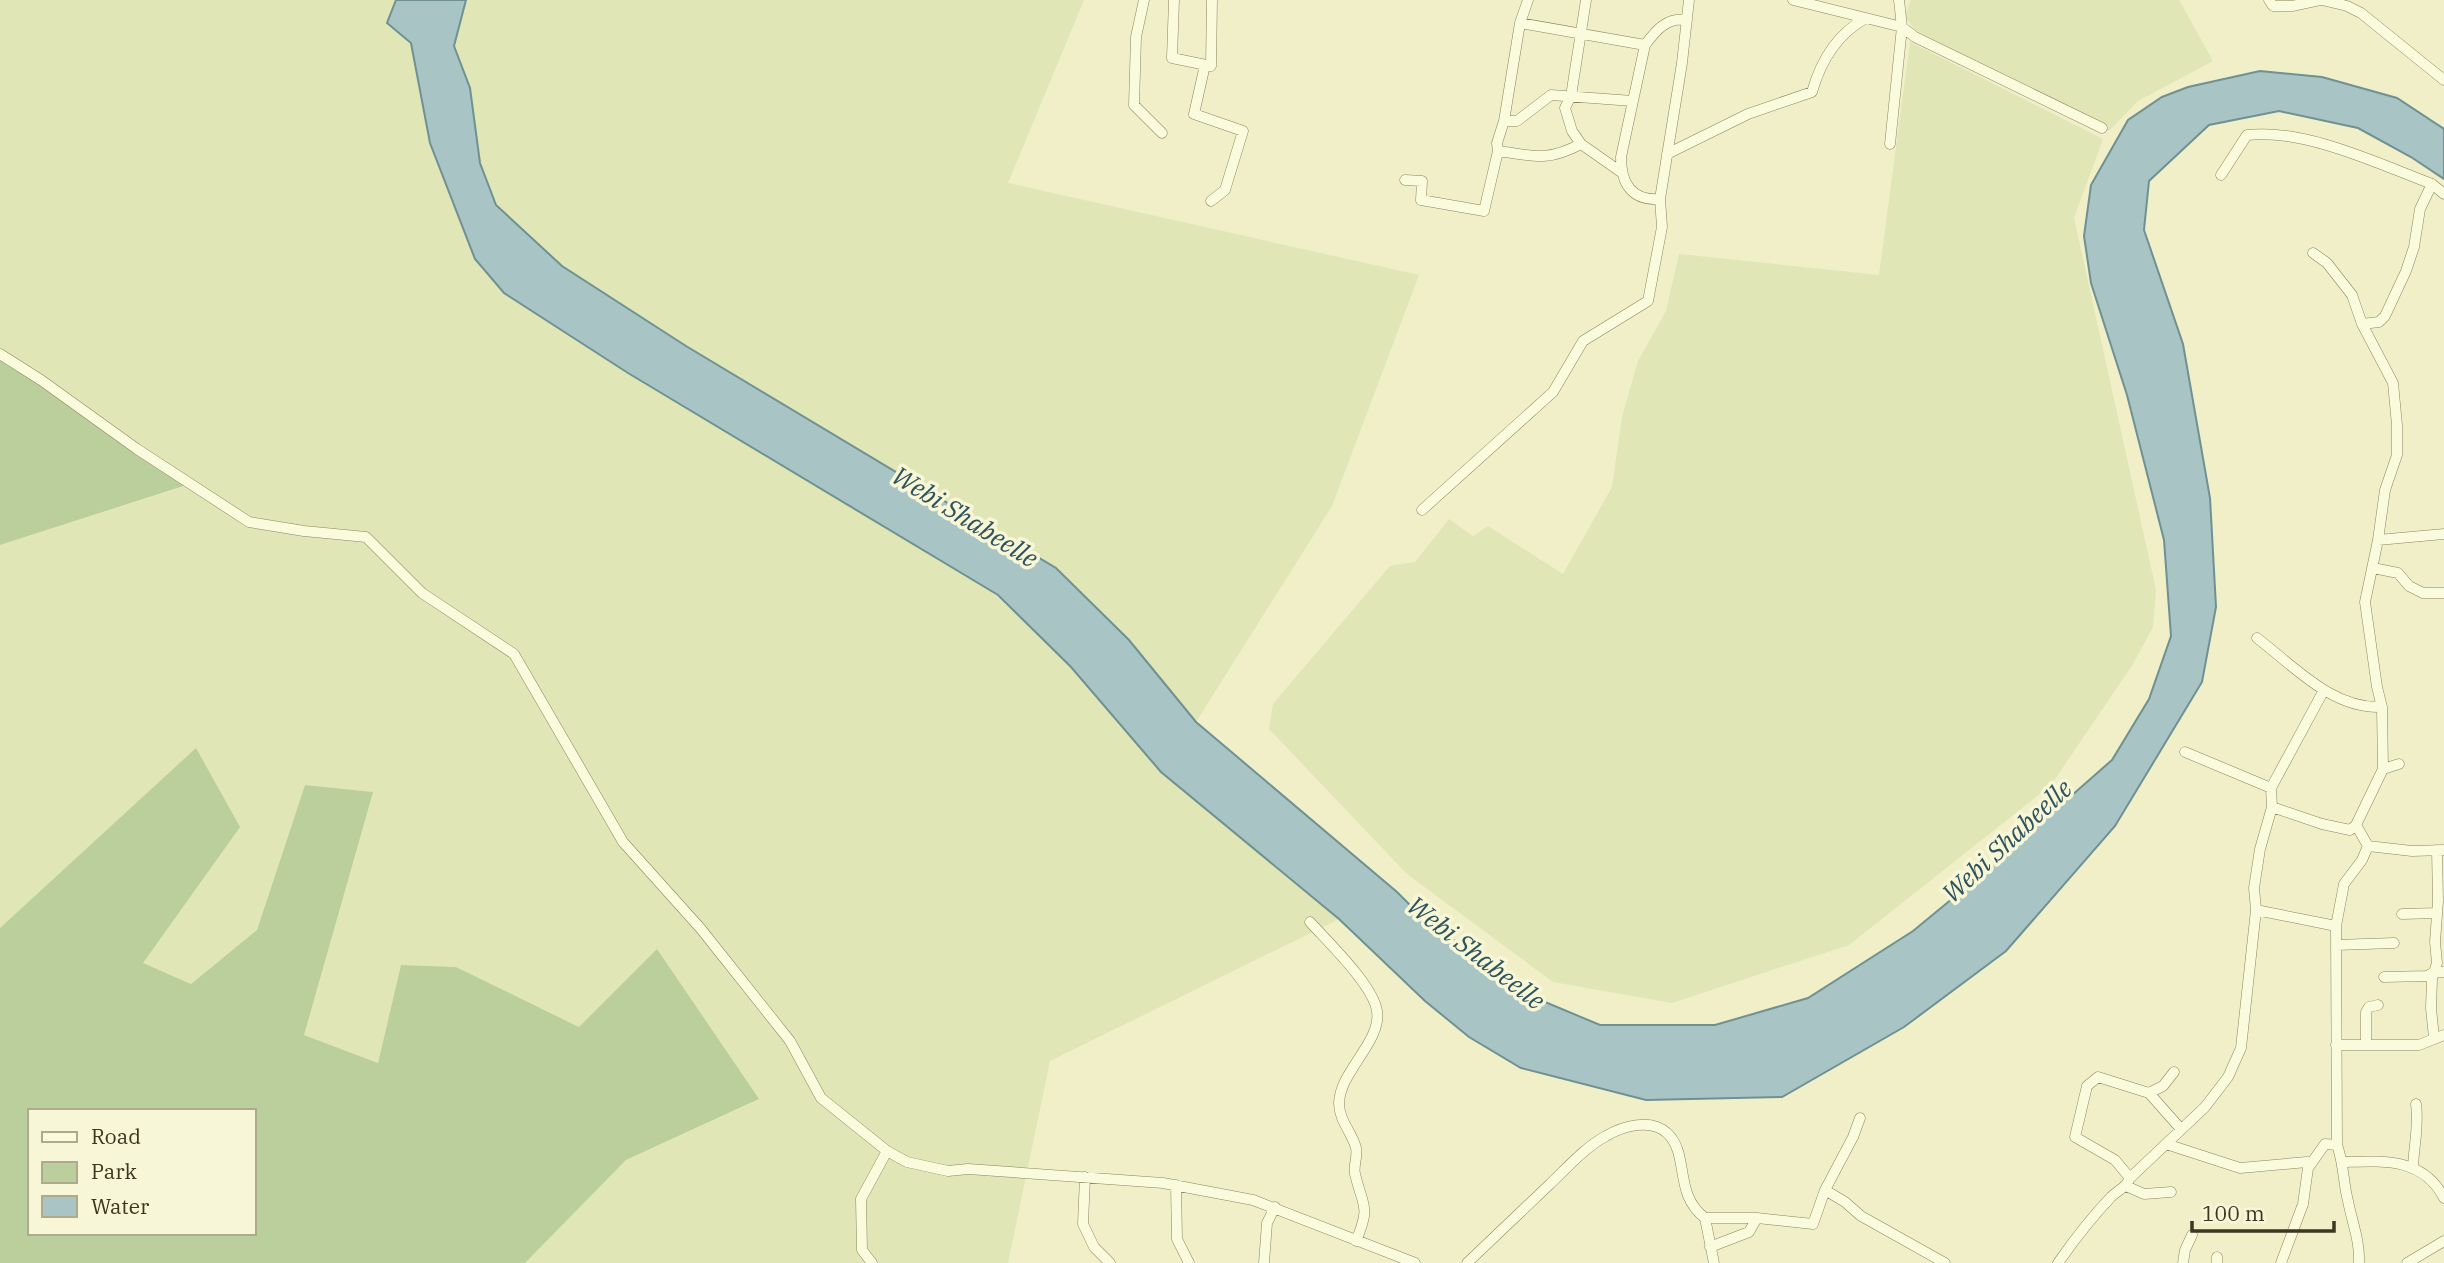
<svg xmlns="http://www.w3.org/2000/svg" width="2444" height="1263" font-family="'IBM Plex Serif',serif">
<rect width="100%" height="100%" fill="#f0efc8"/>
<path fill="#e0e6b5" d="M0,0H396L387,23L411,43L430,143L475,259L628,373L999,595L1071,667L1161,772L1339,919L1050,1061L1008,1263H525L626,1160L758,1100L579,1027L456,967L401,965L378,1063L303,1035L372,792L305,785L257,930L191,984L142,963L239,827L196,749L0,928V545L189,485L0,354Z
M466,0H1084L1008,183L1419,275L1332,506L1196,722L1129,640L562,266L496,205L480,163L470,88L454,46Z
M1911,0H2179L2213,61L2138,101L2109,131L1915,30L1905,16Z
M1910,42L2103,139L2074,218L2156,590L2153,627L2133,664L2051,785L1849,945L1672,1003L1553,982L1407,874L1269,729L1273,704L1390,566L1415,562L1449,519L1473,536L1488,526L1563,574L1612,487L1622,417L1638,361L1666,311L1679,254L1879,275Z"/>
<path fill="#bacf9b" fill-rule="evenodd" d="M0,354L190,484L0,545Z
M196,748L240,827L143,963L191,984L257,930L305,785L373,792L304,1035L378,1063L401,965L456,967L579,1027L657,949L759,1099L626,1160L525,1263H0V928ZM30,1111H254V1233H30Z"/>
<path fill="#a9c4c4" stroke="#6f9193" stroke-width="2" d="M396,0H466L454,46L470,88L480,163L496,205L562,266L686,346L1056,568L1129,640L1196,722L1397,892L1420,915L1526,994L1600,1025H1715L1808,998L1913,931L1981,875L2112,760L2149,699L2171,636L2164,540L2127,395L2091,283L2084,236L2091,185L2128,120L2162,97L2188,87L2260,71L2322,77L2397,98L2444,129V179L2411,157L2358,128L2279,111L2209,125L2149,181L2144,230L2183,344L2210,498L2216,607L2202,682L2115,826L2006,951L1904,1027L1782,1097L1646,1100L1521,1068L1469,1037L1425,1001L1339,919L1161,772L1071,667L998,595L628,373L504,293L475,259L430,143L411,43L387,23Z"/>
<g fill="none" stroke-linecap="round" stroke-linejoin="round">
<defs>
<path id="minor" d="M1144,0L1136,37L1134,105L1162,133
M1174,0L1172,58L1211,66L1212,0
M1793,0L1902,27L1915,37L2102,128
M2269,0L2273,6H2292L2320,0
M2322,0L2347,6L2361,13L2444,80
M1520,23L1528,0
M1645,45C1656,30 1667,17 1687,20
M1205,65L1194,114L1243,131L1225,190L1211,201
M1633,101L1551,95L1517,121H1504L1520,23L1645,45L1621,157C1621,184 1632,201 1660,199
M1504,121L1497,143L1498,151C1535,156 1546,162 1581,144L1621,172
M1581,144L1572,131L1565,108L1571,96L1586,0
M1890,144L1902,27L1899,0
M1667,154L1748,114L1812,92C1821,60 1837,34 1866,18
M2221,175L2247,135C2304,128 2379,164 2432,184L2444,194
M1405,180L1422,181L1421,200L1484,211L1498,151
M2362,324L2379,322L2385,316L2406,271L2414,247L2420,209L2432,184
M0,354L41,380L137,449L249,522L304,531L366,537L422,593L514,654L623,842L701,929L790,1041L821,1098L887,1151L907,1162L948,1171L968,1169L1163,1183L1253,1200L1415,1263
M1422,510L1553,392L1583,341L1648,301L1662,227L1660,199L1682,63L1689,0
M2378,540L2444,534
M2373,568L2398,573L2409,586L2423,593H2444
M2257,638C2295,667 2332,709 2382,707
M2185,752L2271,788
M2383,769L2399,764
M2272,807L2322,824L2350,830L2356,825L2383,769L2382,707L2377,687L2365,602L2378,540L2385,490L2397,455V425L2393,383L2362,324L2352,295L2327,263L2313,253
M2356,825L2368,846
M2368,846L2412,851L2444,850
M2256,910L2336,926
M2402,914L2437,913
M1310,922C1328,942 1373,985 1377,1011C1382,1041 1340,1071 1339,1103C1339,1121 1352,1132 1356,1148C1358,1156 1353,1166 1355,1174C1363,1208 1371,1205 1356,1241
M2336,945L2394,943
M2384,977L2427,976L2434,972H2444
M2434,1038L2431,1008L2432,979L2437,963L2435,942L2438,901L2437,850
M2366,1044V1012L2369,1007L2378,1005
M2336,1045H2419L2444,1035
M2149,1093L2163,1086L2174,1072
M2166,1144L2240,1168L2307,1162L2308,1168
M2343,1162C2382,1161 2423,1157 2444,1198
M2413,1167C2414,1145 2419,1125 2416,1104
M1085,1177L1083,1224L1094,1247L1110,1263
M2130,1178L2115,1160L2075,1137L2087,1086L2098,1077L2149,1093L2180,1128
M1176,1185L1177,1239L1189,1263
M2126,1186L2144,1194L2171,1192
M1825,1190L1845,1202L1861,1216L1945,1263
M1705,1218H1757
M1710,1247L1749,1232L1757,1218L1813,1224L1825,1190L1853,1137L1860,1118
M872,1263L862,1250L861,1199L887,1151
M1264,1263L1267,1223L1275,1207
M1467,1263C1494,1237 1522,1211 1549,1185C1567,1168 1584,1148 1606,1136C1623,1126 1651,1118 1667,1133C1690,1154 1673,1194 1705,1218L1714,1263
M2058,1263C2074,1240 2091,1218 2111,1197C2118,1190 2126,1188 2130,1178L2205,1107L2228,1077L2241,1048L2256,910L2254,888L2260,849L2272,807L2271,788L2324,690
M2183,1263L2185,1250L2192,1235
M2217,1263V1257
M2281,1263L2303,1204L2308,1168L2325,1144L2337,1145
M2359,1263C2360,1241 2352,1222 2348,1201C2343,1182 2344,1164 2337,1145L2336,926L2344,884L2362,860L2368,846
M2407,1263L2444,1241"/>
</defs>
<use href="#minor" stroke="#8d845c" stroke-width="11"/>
<use href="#minor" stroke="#fafadc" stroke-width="10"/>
</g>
<g text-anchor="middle" stroke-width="7" stroke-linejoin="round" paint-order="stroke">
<g font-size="26" font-style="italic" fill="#2f525d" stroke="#f7f7d8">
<text transform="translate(965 517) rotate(32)" y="9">Webi Shabeelle</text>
<text transform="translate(2007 841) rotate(-43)" y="9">Webi Shabeelle</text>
<text transform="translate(1476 953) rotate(38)" y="9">Webi Shabeelle</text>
</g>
</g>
<rect x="28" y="1109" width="228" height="126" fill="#f7f7d8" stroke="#adaa8e" stroke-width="2"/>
<rect x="42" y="1132" width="35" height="10" fill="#fafadc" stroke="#adaa8e" stroke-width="2"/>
<text x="91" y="1144" font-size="21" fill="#3d3620">Road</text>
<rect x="42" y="1162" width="35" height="21" fill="#bacf9b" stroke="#adaa8e" stroke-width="2"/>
<text x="91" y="1179" font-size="21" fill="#3d3620">Park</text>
<rect x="42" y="1196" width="35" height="21" fill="#a9c4c4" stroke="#adaa8e" stroke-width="2"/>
<text x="91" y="1214" font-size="21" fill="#3d3620">Water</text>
<path d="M2192 1221v10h142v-10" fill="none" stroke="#3d3620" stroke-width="3.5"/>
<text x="2202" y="1221" font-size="21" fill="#3d3620" stroke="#f7f7d8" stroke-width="5" paint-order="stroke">100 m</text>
</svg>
